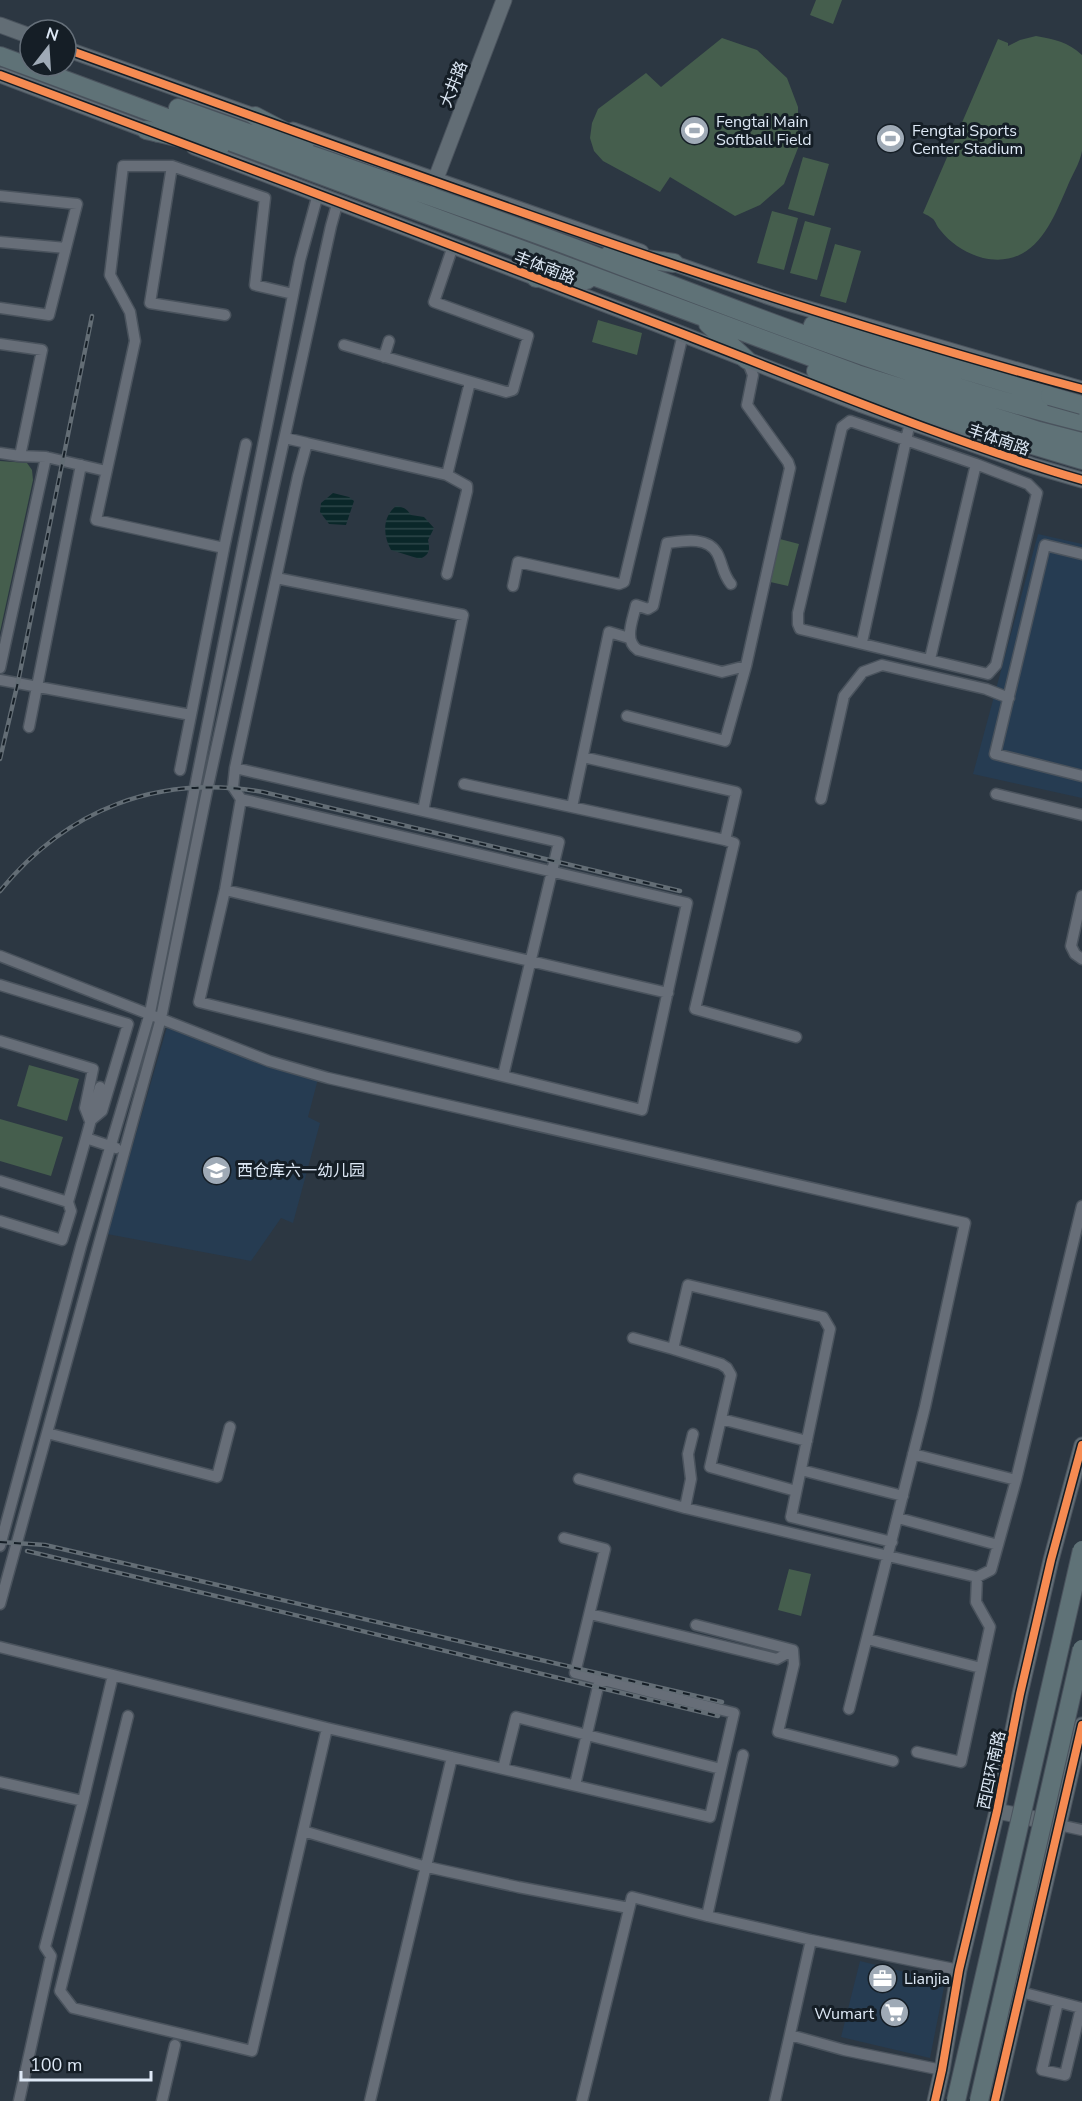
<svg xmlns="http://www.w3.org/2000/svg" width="1082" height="2101" font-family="'Nunito Sans','Noto Sans SC',sans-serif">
<defs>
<pattern id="water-rules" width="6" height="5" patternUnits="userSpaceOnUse" patternTransform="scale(1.5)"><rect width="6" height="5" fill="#0a2729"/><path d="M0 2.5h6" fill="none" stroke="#2d4649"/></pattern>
</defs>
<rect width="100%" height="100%" fill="#2c3742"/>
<path fill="#263c52" d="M1038,534L1082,544V798L973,774Z
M167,1027L318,1079L308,1117L320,1123L293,1223L281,1218L251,1261L107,1234Z
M860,1961L945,1982L930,2058L841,2037Z"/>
<path fill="#455e4d" d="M816,0H842L833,24L810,15Z
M1036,36C1054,39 1068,42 1082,55C1082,78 1082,101 1082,124C1082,133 1082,143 1082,151C1080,163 1072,175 1068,185C1052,222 1035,269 983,258C968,254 951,244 941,231C932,220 939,221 923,213L998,39L1008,43V46L1020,40Z
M722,38L757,50L787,78L798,107V148L784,184L760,205L735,216L670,177L660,192L603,161L594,151L590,138L592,123L598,109L646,73L661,87Z
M803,157L829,164L814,216L788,209Z
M772,211L798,218L784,270L757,263Z
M805,221L831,228L817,280L790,273Z
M835,244L861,251L846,303L820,296Z
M598,320L642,333L637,355L592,342Z
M0,461L27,463L32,470L33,480L0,632Z
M776,538L799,544L788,586L766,581Z
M29,1065L79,1079L67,1121L17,1106Z
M0,1119L63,1137L51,1176L0,1161Z
M789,1569L811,1574L801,1616L778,1610Z"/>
<path fill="url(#water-rules)" d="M333,493L349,497L354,501L346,525L329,524L320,512L321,503Z
M396,506C404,507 407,509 411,515L424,517L434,528L428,540C430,550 430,554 420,559L391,550C383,536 382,517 396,506Z"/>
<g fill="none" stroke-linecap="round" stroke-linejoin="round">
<defs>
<path id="street" d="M172,166H123L110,275L130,312L135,341L96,520L224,548L246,444
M0,196L77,204L49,315L0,308
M0,242L66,248
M225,315L150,303L172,166L265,198L255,285L293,294
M0,344L42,350L20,456L46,457L0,668
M344,345L506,392L513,390L528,336L434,302L453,246
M384,357L389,341
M850,421L976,464L1028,484L1037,493L996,665L988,674L800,629L798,624V613L842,427Z
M307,443L447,475L470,382
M0,453L20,456
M46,457L106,471
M447,475L467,486V491L447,574
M1082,554L1045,545L995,754L1082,776
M276,578L463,615L423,811
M731,584C722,573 723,564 717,553C707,536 683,541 667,543L653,606L648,609L636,605C633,620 623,640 638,650L722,672L746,666L790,468L788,462L747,405L753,375L747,360
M513,586L518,562L619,584L624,582L683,334
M862,642L910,422
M930,659L976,464
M0,680L191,715L224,548
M627,716L725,741L746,666
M29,727L81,465
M235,768L559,842L503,1076
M180,770L191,715
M464,784L725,840L736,792L583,757
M996,794L1082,815
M241,799L687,903L642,1110L199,1002L225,890L241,799L233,787L235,768L298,476L307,443L285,438
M821,799L844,696L863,672L882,665L986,689L1009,698
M572,807L609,632L629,638
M725,840L734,843L695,1009L796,1037
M225,890L668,993
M1082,896L1071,946L1075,954L1082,959
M0,956L269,1061L328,1078L965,1223L925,1407L849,1709
M0,985L128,1024L102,1111L90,1121L85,1108L93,1069L0,1041
M100,1087L86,1138L116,1148
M0,1181L68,1202L86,1138
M0,1221L62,1240L71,1211L68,1202
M633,1338L673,1349L688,1285L823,1317L830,1329L791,1517L892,1542
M673,1349L721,1364L727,1368L731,1375L710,1467L796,1491
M721,1419L807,1441
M47,1433L217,1477L230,1427
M913,1454L1016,1480
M801,1470L903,1496
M579,1479L685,1508L977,1577L991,1570L1016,1480L1082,1206
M685,1508L691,1479L688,1454L693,1434
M898,1518L998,1545
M0,1546L81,1246L150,1013L300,260L318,194
M0,1604L161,1018L208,786L331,226L338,201
M590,1614L777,1659L793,1650L794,1664L778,1732L893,1761
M696,1625L793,1650
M867,1639L981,1668
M0,1647L327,1728L710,1817L734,1713L575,1673L605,1549L564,1538
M128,1716L60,1991L73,2008L252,2051L327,1728
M917,1752L961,1762L990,1627L976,1602L977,1577
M503,1769L516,1717L721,1769
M0,1782L83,1801L113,1675
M575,1785L600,1678
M1059,1825L1082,1830
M303,1831L423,1866L518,1887L629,1908
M707,1916L811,1940L959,1970
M1021,1992L1081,2008L1065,2075L1042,2070L1058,2002
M790,2035L844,2050L942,2070
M19,2101L51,1956L45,1947L83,1801
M162,2101L175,2045
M370,2101L452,1757
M582,2101L632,1897L707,1916L743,1755
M775,2101L811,1940"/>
<path id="secondary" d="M0,25L30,36
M66,49L265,120
M0,75L157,134
M293,130L641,252
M194,147L654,323L862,405L1034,466L1082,480
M435,181L504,0
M664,260L778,300L1082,389
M997,1811L1054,1823
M935,2101L942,2070L959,1970L997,1811L1020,1694L1051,1560L1082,1445
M995,2101L1082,1725"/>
<path id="highway" d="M0,56L857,374L1039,431L1082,442
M178,108C312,157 448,200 582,251C746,313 911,380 1082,422
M255,116L305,142
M146,130L220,147
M610,254L674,263
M536,278L587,280
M708,324L747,360
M813,325L1050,396
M816,371L894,403L1082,460"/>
</defs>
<use href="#street" stroke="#4a535d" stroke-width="13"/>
<use href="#secondary" stroke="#4a535d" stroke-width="17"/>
<use href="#highway" stroke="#4a535d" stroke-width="20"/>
<use href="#street" stroke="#676e78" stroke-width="10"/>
<use href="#secondary" stroke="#626d75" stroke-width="15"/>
<use href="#highway" stroke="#5f7277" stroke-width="18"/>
<defs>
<path id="rail" d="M0,759L18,682L92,316
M0,891C67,809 158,774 263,792L680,891
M0,1542L45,1545L722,1702
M27,1551L718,1716"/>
</defs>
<use href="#rail" stroke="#636d75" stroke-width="4.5"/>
<use href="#rail" stroke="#151e26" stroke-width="2" stroke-dasharray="7" stroke-linecap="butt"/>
<defs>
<path id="highway-bridge" d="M1050,396L1082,405
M956,2101L1082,1550
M979,2101L1082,1649"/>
</defs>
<use href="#highway-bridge" stroke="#4a535d" stroke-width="20" stroke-linecap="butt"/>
<use href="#highway-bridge" stroke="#5f7277" stroke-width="18"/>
<defs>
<path id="cycleway" d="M66,49C402,169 737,297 1082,389
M0,75C218,156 435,238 652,322C794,376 935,437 1082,480
M935,2101L942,2070L959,1970L997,1811L1020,1694L1051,1560L1082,1445
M995,2101L1082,1725"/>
</defs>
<use href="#cycleway" stroke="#151e26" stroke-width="11"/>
<use href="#cycleway" stroke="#f68b52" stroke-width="8"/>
</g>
<defs>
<symbol id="stadium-disc" viewBox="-11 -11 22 22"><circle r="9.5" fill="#9faab6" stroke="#151e26"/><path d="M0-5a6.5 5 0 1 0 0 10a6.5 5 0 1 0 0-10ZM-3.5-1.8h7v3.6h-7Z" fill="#fff"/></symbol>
<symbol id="school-disc" viewBox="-11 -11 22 22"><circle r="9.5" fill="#9faab6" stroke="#151e26"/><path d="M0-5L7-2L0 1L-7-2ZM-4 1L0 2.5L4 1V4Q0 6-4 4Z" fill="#fff"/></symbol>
<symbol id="office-disc" viewBox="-11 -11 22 22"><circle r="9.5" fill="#9faab6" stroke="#151e26"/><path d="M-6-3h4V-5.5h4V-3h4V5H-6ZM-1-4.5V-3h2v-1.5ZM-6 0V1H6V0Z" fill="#fff"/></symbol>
<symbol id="supermarket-disc" viewBox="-11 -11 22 22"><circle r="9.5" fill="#9faab6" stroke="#151e26"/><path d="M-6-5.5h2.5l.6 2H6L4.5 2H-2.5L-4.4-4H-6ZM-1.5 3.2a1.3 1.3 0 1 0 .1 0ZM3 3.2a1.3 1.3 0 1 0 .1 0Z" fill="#fff"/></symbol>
</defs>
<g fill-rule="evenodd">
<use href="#stadium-disc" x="678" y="114" width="33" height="33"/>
<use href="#stadium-disc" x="874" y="122" width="33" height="33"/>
<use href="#school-disc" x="200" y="1154" width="33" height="33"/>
<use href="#office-disc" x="866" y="1962" width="33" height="33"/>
<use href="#supermarket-disc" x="878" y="1996" width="33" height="33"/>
</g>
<g text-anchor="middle" stroke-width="6" stroke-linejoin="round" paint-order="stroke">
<g font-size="16" fill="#dde8f5" stroke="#151e26">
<text transform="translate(453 84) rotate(-69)" y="6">大井路</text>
<text transform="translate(545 267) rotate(21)" y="6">丰体南路</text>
<text transform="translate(999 439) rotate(19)" y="6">丰体南路</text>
<text transform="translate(991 1770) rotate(-78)" y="6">西四环南路</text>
</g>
<g font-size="16" fill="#dde8f5" stroke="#151e26" text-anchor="start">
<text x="716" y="127">Fengtai Main<tspan x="716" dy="18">Softball Field</tspan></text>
<text x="912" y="136">Fengtai Sports<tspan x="912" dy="18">Center Stadium</tspan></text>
<text x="237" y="1176">西仓库六一幼儿园</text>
<text x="904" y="1984">Lianjia</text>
<text x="874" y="2019" text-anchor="end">Wumart</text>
</g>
</g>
<g transform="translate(48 48) rotate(17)"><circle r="28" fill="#151e26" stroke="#656f79" stroke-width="1.5"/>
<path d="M0-4.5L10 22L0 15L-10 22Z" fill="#9faab6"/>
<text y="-9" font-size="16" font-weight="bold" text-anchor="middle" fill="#dde8f5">N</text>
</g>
<path d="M21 2071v9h130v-9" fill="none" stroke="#dde8f5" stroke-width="3"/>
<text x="30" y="2071" font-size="18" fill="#dde8f5" stroke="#151e26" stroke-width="4.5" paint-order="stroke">100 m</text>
</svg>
